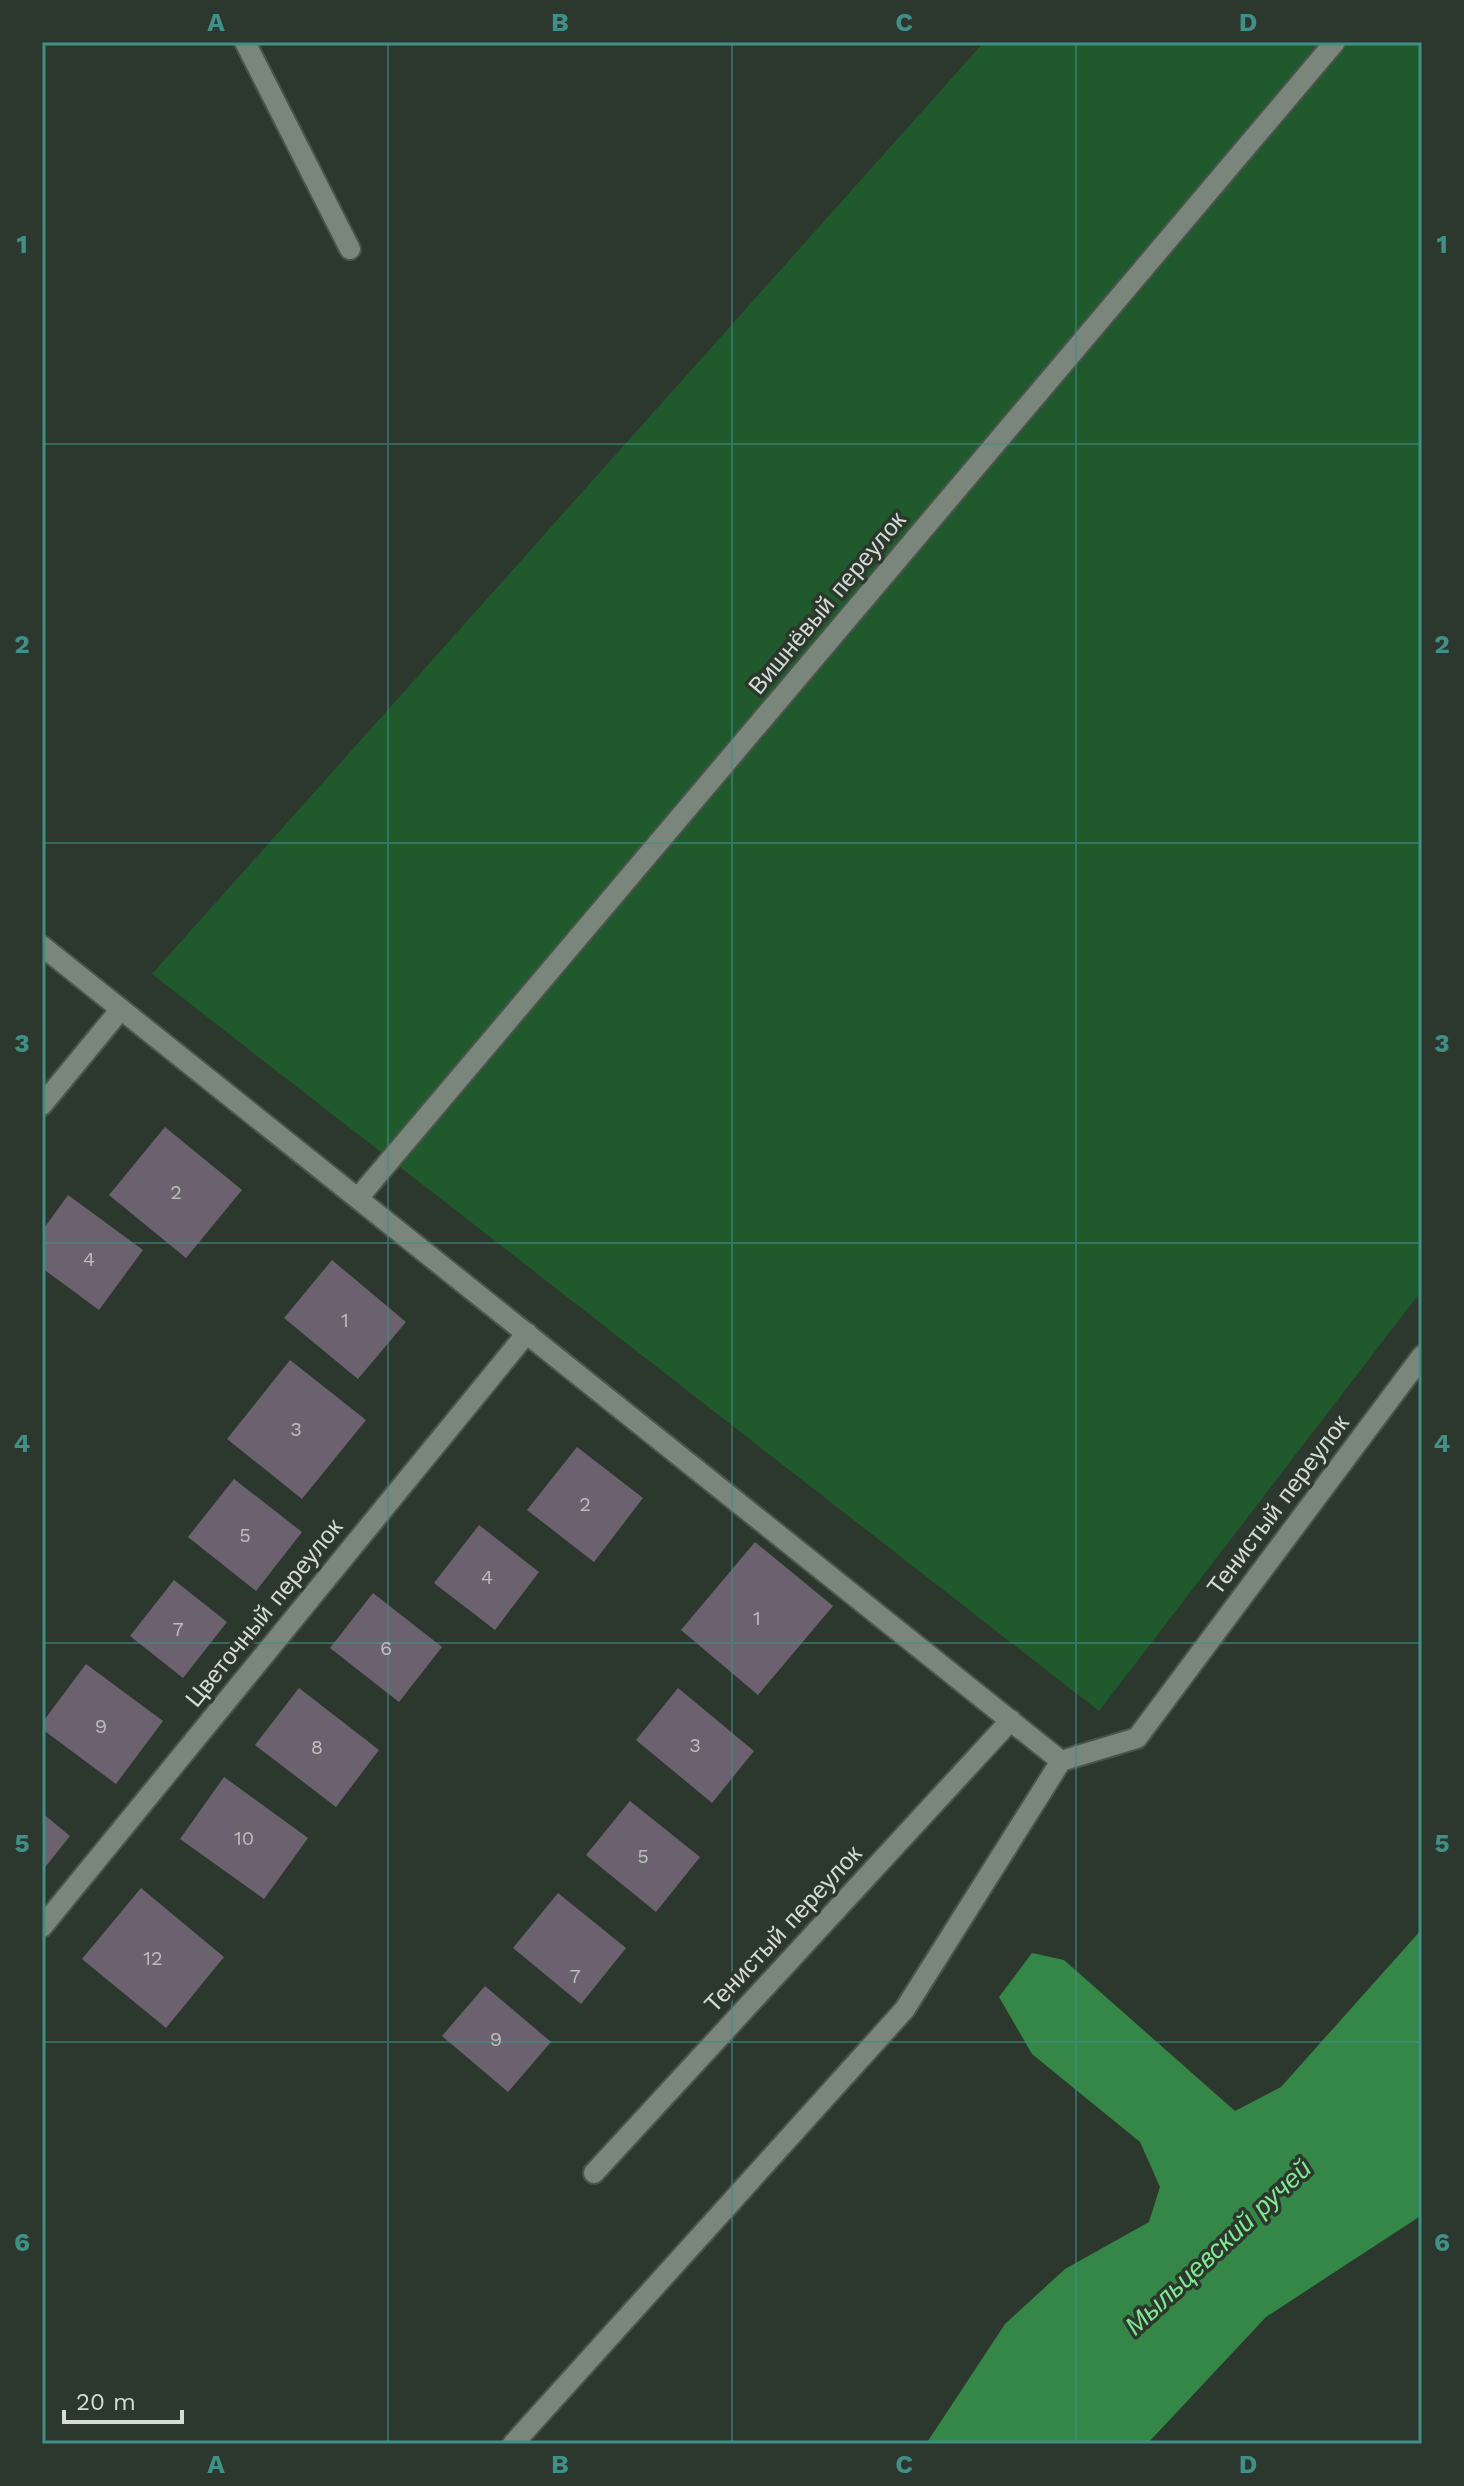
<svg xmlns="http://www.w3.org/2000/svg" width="1464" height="2486" font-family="'Work Sans',sans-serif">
<rect width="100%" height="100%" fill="#2c382e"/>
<path fill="#1f592c" d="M984,42H1422V1290L1099,1711L152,974Z"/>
<path fill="#358747" d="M1422,1929V2215L1266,2317L1147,2444H926L1005,2324L1065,2269L1149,2222L1160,2187L1140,2142L1032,2054L999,1997L1032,1953L1064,1960L1235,2111L1281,2087Z"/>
<path fill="#6c626f" d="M165,1127L242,1190L186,1258L109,1195Z
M68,1195L143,1250L99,1310L42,1268V1231Z
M332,1260L406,1322L358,1379L284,1318Z
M290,1360L366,1420L302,1499L227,1439Z
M577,1447L643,1498L594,1562L527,1510Z
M234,1479L302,1532L256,1591L188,1537Z
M479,1525L539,1572L495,1630L434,1583Z
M755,1542L833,1606L758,1695L681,1630Z
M174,1580L227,1622L183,1678L130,1636Z
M373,1593L442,1647L399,1702L330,1648Z
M86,1664L163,1721L116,1784L42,1729V1723Z
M299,1688L379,1750L336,1807L255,1745Z
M678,1688L754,1751L712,1803L636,1740Z
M224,1777L308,1838L264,1899L180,1839Z
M630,1801L700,1857L656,1912L586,1855Z
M42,1813L70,1836L42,1871Z
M141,1888L224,1957L166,2028L82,1959Z
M558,1893L626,1948L581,2004L513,1948Z
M485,1986L551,2042L508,2092L442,2036Z"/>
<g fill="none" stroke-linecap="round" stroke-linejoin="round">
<defs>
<path id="minor" d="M245,42L350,249
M42,946L1061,1761
M42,1105L121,1009
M358,1198L1335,42
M1061,1761L1137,1738L1422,1356
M42,1927L527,1333
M594,2173L1011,1720
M513,2444L905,2009L1061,1761"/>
</defs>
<use href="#minor" stroke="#4b544c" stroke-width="24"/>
<use href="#minor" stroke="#7a867b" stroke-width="20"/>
</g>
<path fill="none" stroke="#409088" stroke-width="2" stroke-opacity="0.55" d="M388,42V2444M732,42V2444M1076,42V2444M42,444H1422M42,843H1422M42,1243H1422M42,1643H1422M42,2042H1422"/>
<g text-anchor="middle" stroke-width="7" stroke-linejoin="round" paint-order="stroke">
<g font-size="20" fill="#bbbebc">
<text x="176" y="1199">2</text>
<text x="89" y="1266">4</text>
<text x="345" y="1327">1</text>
<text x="296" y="1436">3</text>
<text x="585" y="1511">2</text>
<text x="245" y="1542">5</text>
<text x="487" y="1584">4</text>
<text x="757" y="1625">1</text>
<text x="178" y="1636">7</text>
<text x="386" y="1655">6</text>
<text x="101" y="1733">9</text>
<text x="695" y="1752">3</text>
<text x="317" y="1754">8</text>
<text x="244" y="1845">10</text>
<text x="643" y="1863">5</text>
<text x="153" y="1965">12</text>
<text x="575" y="1983">7</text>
<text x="496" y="2046">9</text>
</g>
<g font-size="24" fill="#d5dcd6" stroke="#2c382e">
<text transform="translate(827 603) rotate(-50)" y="8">Вишнёвый переулок</text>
<text transform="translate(1278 1505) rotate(-53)" y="8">Тенистый переулок</text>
<text transform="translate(264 1613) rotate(-51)" y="8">Цветочный переулок</text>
<text transform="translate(783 1929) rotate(-47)" y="8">Тенистый переулок</text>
</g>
<g font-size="26" font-style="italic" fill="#80ea93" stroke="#2c382e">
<text transform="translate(1218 2247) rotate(-43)" y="9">Мыльцевский ручей</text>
</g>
</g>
<rect width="1464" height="2486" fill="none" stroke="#2c382e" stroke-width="88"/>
<path d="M64 2410v12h118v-12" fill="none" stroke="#d5dcd6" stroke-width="4"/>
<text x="76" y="2410" font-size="24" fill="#d5dcd6" stroke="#2c382e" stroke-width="6" paint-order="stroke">20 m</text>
<rect x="44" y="44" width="1376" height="2398" fill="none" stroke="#409088" stroke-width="3"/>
<g font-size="26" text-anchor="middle" font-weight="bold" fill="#409088">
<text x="216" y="31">A</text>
<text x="560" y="31">B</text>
<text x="904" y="31">C</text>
<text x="1248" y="31">D</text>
<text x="22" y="253">1</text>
<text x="1442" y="253">1</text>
<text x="22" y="653">2</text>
<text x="1442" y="653">2</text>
<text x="22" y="1052">3</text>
<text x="1442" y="1052">3</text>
<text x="22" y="1452">4</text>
<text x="1442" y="1452">4</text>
<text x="22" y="1852">5</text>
<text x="1442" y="1852">5</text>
<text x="22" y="2251">6</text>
<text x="1442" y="2251">6</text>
<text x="216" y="2473">A</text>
<text x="560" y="2473">B</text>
<text x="904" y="2473">C</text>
<text x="1248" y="2473">D</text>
</g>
</svg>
